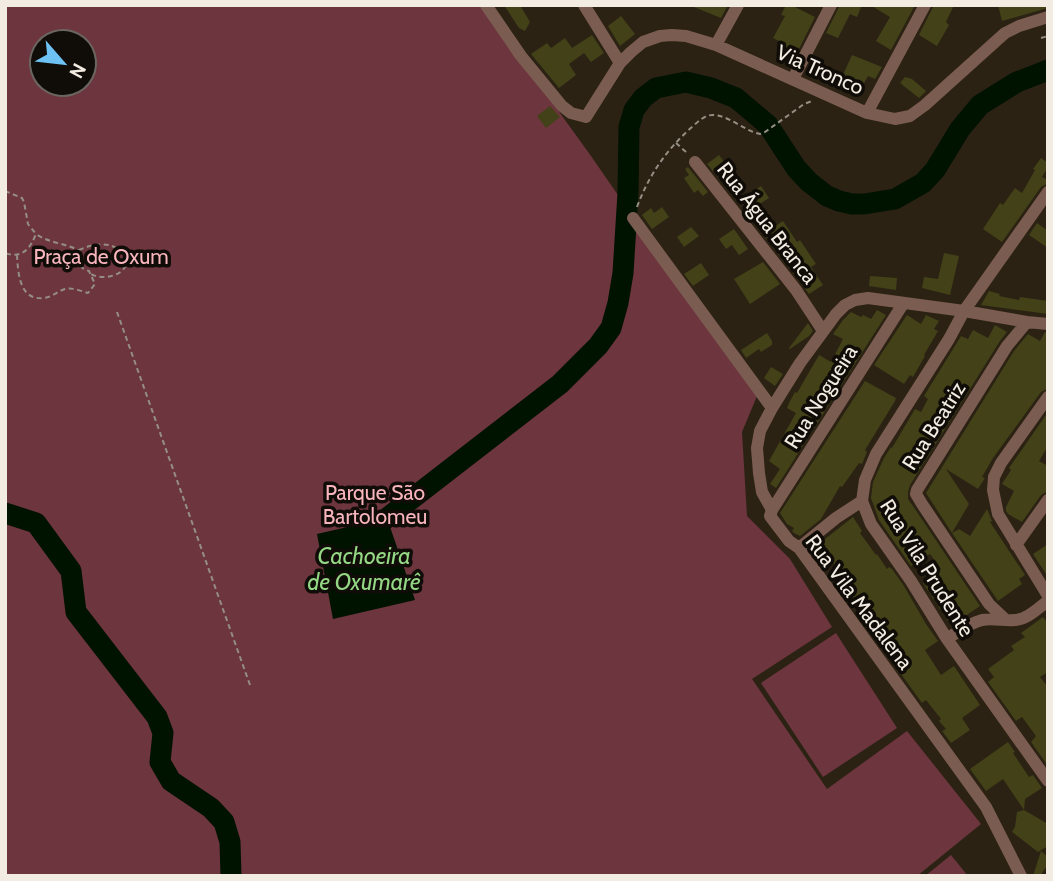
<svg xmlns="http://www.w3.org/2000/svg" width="1053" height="881" font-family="Cabin,sans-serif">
<rect width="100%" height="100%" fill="#2b2214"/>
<path fill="#6d353e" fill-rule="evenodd" d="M5,5H482L591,156L757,396L742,432L747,516L790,559L832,627L752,679L827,789L907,731L981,824L917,876H5ZM42,42H84V84H42Z
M836,633L897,728L823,777L761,683Z
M951,855L968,876H925Z"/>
<path fill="#001200" d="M387,518L415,600L333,619L317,534Z"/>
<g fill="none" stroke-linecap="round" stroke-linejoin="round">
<path stroke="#001200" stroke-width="21" d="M5,513L36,523L71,571L76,612L157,717L163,733L160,762L171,781L211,808L224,822L230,842L231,876
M387,518L560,384L598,346L611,328L618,303L623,273L628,193L629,127L634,110L643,98L656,88L686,82L711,88L736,98L768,125L796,168L809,182L827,196L839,201L852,204H864L895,199L923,183L935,170L960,129L980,105L1017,82L1048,70"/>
</g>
<path fill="#424117" d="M504,5H520L530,22L525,31L519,28Z
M689,5H728L721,18Z
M786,5H791L815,17L791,65L776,57L783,43L773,38L785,16L781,15Z
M840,5H862L857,17L850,14L838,38L826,33Z
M870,5H915L891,50L876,41L890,17Z
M934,5H954L946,22L949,25L937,46L919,35Z
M998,5H1048V8L1002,21Z
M621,16L635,34L620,46L608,26Z
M592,35L604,53L591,62L584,53L569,64L576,75L559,88L531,54L547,43L551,48L565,38L572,48Z
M852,55L882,67L875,79L868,76L863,85L843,75Z
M905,77L912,79L926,91L919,98L900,83Z
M550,106L560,117L546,128L537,116Z
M719,155L728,167L717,176L707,164Z
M1041,158L1048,163V167L1042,177L1048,180V183L1041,187L1002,242L983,229L1000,203L1003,205L1015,188L1022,193L1035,170L1033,169Z
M688,167L708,192L703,196L698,190L694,193L684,178L689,175L685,169Z
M761,186L769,198L749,211L741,199Z
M662,207L669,217L652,229L642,215L651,208L654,213Z
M783,221L797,242L800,240L816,264L811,267L823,285L809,294L763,234Z
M1037,223L1048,231V248L1029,235Z
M691,227L699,236L684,247L677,237Z
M734,229L748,249L739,255L732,245L726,249L719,239Z
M944,253L959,256L950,295L922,288L924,277L938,279Z
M763,262L780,284L750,304L734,279Z
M701,263L709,275L693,286L684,274Z
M870,276L897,278L896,290L869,286Z
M989,291L1000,294L999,296L1019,300L1020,297L1048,301V314L981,305Z
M877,310L886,315L776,488L770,484L780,469L769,461L796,413L787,408L790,401L795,392L797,393L819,355L831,362L843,339L833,334L843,320L851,312L861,317L863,315L871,319Z
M907,315L921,324L926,315L939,321L934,329L938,331L924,355L925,356L913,377L910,375L904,384L874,365Z
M808,323L813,331L809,336L790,349L789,348Z
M995,325L1007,332L1000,341L910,485L908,492V499L915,509L980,606L951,626L923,583L941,569L930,554L911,566L879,520L871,498L873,482L884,458L891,447L892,448L915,409L921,412L928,399L924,396L961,336L968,339L973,330L988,338Z
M1045,332L1048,333V388L1041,392L993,458L982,477L985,478L978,489L946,469L969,504L952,533L926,493L1014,351L1028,334L1040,341Z
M767,333L772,341V345L761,352L759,349L746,358L741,350Z
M771,367L783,374L775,386L764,378Z
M865,381L896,398L895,401L865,450L867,452L862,464L859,463L842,487L840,486L821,519L800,536L794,533L792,531L794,528L787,524L780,513Z
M1048,412V446L1039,461L1048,466V491L1041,495L1022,522L1008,514L1006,511V507L1014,491L1002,484L1011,470L1009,468Z
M987,509L992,521L990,522L1025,575L1019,579L1022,584L998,601L952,533L959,529L970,536Z
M853,517L862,531L860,533L876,555L877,554L887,569L889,567L892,569L904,586L926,624L938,641L925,650L941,675L954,666L980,705L962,718L970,730L951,743L942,731L946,729L939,721L941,719L926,700L922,703L877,641L879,639L862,620L866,616L852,596L855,593L846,583L829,557L821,547L814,553L811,550Z
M1048,544V577L1033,554Z
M1043,617L1048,623V672L1040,677L1048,687V766L1031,742L1036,736L1022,717L1016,721L988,682L994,677L988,669L1014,650L1011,646L1025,637L1021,633Z
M1008,742L1015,752L1013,753L1029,777L1033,775L1042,788L1025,799L1024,810L1003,779L986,791L970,769Z
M1024,810L1048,824V846L1038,852L1012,832L1015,827L1017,812Z
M1041,851L1048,857V864L1040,876H1033Z"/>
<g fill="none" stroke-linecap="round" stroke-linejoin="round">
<path stroke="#958e83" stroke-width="2" stroke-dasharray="5 3.5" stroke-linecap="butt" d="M1041,38L1048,36
M676,143L687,153
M5,191L22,198L24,202L28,224L36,234C30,249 22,259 5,253
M637,207C649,175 666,150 692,127C699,121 705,114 715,115C731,117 745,131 760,134L765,132L804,104L812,101
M79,250C92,244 111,240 122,253C124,256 126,260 126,264C123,277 100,280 91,274
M17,255C18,272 19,301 44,298C52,297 58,291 65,289C72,287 81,291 88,293L95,284L89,271C78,268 76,261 78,250C64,243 49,243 36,234
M117,312L250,685"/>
<path stroke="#7b5c50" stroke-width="12" d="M486,5L521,56L562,106L571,113L586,117L620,63L631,52L643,42L660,36L672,35L686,36L716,45L867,113L895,119L910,116L925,105L1005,33L1019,26L1048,17
M584,5L620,63
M716,45L738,5
M793,79L831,5
M867,113L925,5
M695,162L796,290L823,331
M1048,192L964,311L949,339L876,454L865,480L862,501L871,524L911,581L947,639L1048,781
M633,218L772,408
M1048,397L1001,463L994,477L993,490L998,514L1048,596
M772,510L903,304
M1016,545L1048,500
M799,548L836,518L862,501
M1006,620L989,604L922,504L916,494L917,490L1007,346L1027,322
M947,639C958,632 969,623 982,620C993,618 1004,621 1015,620C1028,619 1038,608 1048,601
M1021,876L986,807L799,548L789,541L770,516L772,510L762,492L759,473L757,448L760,431L772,408L800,363L836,314L845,305L855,300L868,298L964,311L1027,322L1048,324"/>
</g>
<g text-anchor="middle" stroke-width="7" stroke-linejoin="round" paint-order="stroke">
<g font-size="21" fill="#f2ece3" stroke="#100c07">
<text transform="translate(820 70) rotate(24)" y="7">Via Tronco</text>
<text transform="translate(767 223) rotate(52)" y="7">Rua Água Branca</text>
<text transform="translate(821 397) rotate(-58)" y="7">Rua Nogueira</text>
<text transform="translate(934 426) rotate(-58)" y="7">Rua Beatriz</text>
<text transform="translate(927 568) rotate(58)" y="7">Rua Vila Prudente</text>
<text transform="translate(859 602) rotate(53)" y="7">Rua Vila Madalena</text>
</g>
<g font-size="21" fill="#f8b5bd" stroke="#100c07">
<text x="101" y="264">Praça de Oxum</text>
<text x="375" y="500">Parque São<tspan x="375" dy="24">Bartolomeu</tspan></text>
</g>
<g font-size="23" font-style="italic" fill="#94d784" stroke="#100c07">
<text x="364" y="564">Cachoeira<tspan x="364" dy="26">de Oxumarê</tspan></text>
</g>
</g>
<rect width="1053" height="881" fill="none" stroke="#f2ece3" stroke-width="14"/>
<g transform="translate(63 63) rotate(118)"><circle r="33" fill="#100c07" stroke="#6a665f" stroke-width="2"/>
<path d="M0-5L12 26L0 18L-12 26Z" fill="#6ec2f3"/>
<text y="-10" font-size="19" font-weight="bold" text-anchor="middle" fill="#f2ece3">N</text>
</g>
</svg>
